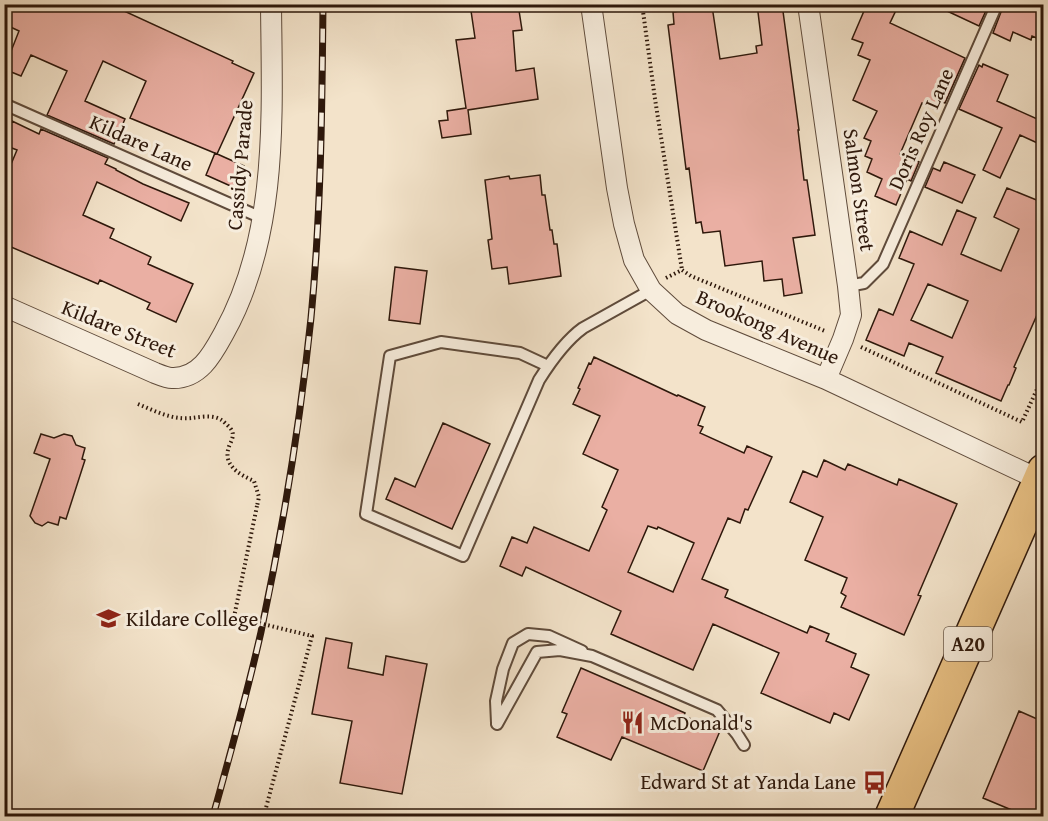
<svg xmlns="http://www.w3.org/2000/svg" width="1048" height="821" font-family="'Gentium Book Plus',serif">
<rect width="100%" height="100%" fill="#f3e3ca"/>
<filter id="stains"><feTurbulence type="fractalNoise" baseFrequency=".00333" numOctaves="4"/><feColorMatrix values="0 0 0 0 .2 0 0 0 0 .09 0 0 0 0 .02 0 0 0 .5 -.17"/></filter>
<radialGradient id="worn" r=".72"><stop offset=".6" stop-color="#630" stop-opacity="0"/><stop offset="1" stop-color="#630" stop-opacity=".3"/></radialGradient>
<path fill="#eaafa3" stroke="#2e180b" stroke-width="1.5" fill-rule="evenodd" d="M4,4H109L233,61L232,63L254,73L217,154L130,118L146,81L103,61L85,101L125,119L114,144L47,115L67,71L31,55L21,76L4,69L19,31L4,24Z
M470,4H518L522,30L513,31L516,71L534,68L538,99L468,110L471,134L442,138L439,121L448,120L447,111L466,108L456,40L475,38Z
M757,4H782L799,130H798L804,180H807L815,235L793,238L802,293L784,296L782,279L764,281L762,261L725,266L720,231L703,233L701,222L696,223L689,168L686,169L668,25L674,24L673,12L712,6L720,59L757,53L756,46L762,45Z
M867,4H899L890,23L965,58L945,103L940,101L936,110L922,103L900,154L919,162L911,181L907,179L896,205L875,196L882,179L867,172L872,159L865,156L871,141L864,138L877,111L853,100L870,60L858,55L863,43L852,39Z
M932,4H989L979,26Z
M1004,4H1044V41L1032,36L1031,40L1013,32L1010,41L993,33Z
M983,64L1008,75L997,101L1044,122V146L1020,135L1000,178L983,170L1002,128L959,109L979,65L982,67Z
M12,121L39,134L41,129L108,158L105,164L116,169V170L143,184L189,203L181,221L97,182L83,215L114,229L110,238L151,257L148,264L193,284L176,322L147,309L150,303L100,280L98,284L4,244V181L17,150L4,145V139Z
M215,153L244,166L235,188L206,175Z
M944,162L975,175L962,203L925,187L933,168L940,171Z
M540,175L542,195H545L550,230H552L554,244H557L561,276L509,284L507,267L492,269L488,240L492,239L485,180L509,176L510,179Z
M1007,188L1044,203V299L1014,367L1016,368L1009,385H1008L1001,401L936,373L943,357L909,343L904,356L866,340L879,309L893,315L914,264L899,258L910,231L942,245L957,210L976,218L961,254L1001,271L1019,229L994,217ZM928,284L968,301L952,338L911,320Z
M395,267L427,271L420,324L389,320Z
M594,357L677,396L678,395L705,407L698,425L703,427L700,433L744,453L747,446L772,457L748,510L745,509L740,523L728,518L702,579L728,590L725,597L807,633L810,626L829,634L826,641L856,654L851,667L869,675L849,720L834,713L830,723L761,693L779,653L713,624L693,670L611,634L621,611L526,567L522,576L500,566L512,537L527,543L534,527L589,551L607,510L602,507L618,470L583,454L600,416L573,404L580,389L578,388L589,363L591,364ZM648,526L657,529L658,527L694,543L673,592L628,572Z
M443,423L490,444L452,529L386,499L395,478L415,487Z
M41,434L54,438L64,434L72,436L76,445L85,448L82,459L85,460L66,519L60,517L58,525L48,522L42,526L35,523L30,516L50,459L34,453Z
M824,460L845,470L848,464L897,485L899,479L957,504L918,595L921,596L904,635L841,607L846,596L841,593L847,578L805,560L823,517L790,502L803,471L817,477Z
M326,638L352,643L348,668L383,675L386,656L427,664L402,794L340,783L352,721L312,714Z
M581,668L685,713L684,716L720,731L703,771L622,737L611,760L557,737L567,714L562,712Z
M1019,711L1044,722V802L1038,816H1026L983,798Z"/>
<g fill="none" stroke-linecap="round" stroke-linejoin="round">
<defs>
<path id="lane" d="M4,104L262,218
M848,286L864,283L883,264L997,4
M548,366L520,353L441,342L390,356L366,514L463,556L539,380C551,361 565,341 583,328L651,290
M497,723L496,701L503,669L513,643L528,634L549,636L582,651
M497,724L537,652L560,650L592,656L717,710L737,734L744,745"/>
<path id="street" d="M591,4L617,188L624,224L634,260L651,290L677,314L706,330L826,379L1040,480
M808,4L848,286L851,315L843,339L826,379
M4,306L155,373C160,375 167,378 172,378C200,379 213,353 224,333C279,234 272,114 271,4"/>
<path id="highway" d="M892,816L1044,471"/>
</defs>
<use href="#lane" stroke="#5f4b3b" stroke-width="14"/>
<use href="#street" stroke="#5f4b3b" stroke-width="22"/>
<use href="#highway" stroke="#2e180b" stroke-width="36"/>
<path stroke="#2e180b" stroke-width="4" stroke-dasharray="1.5 3" stroke-linecap="butt" d="M642,4L655,99L682,270
M666,278L682,270L691,276L825,331
M861,347L1022,422L1044,374
M138,404C155,411 172,420 191,418C201,417 214,414 223,421C225,423 231,428 232,431C234,435 232,440 230,444C221,464 238,474 254,481L259,497L257,506
M264,816L267,804
M335,816L337,815L341,816"/>
<use href="#lane" stroke="#f7eddd" stroke-width="10"/>
<use href="#street" stroke="#f7eddd" stroke-width="20"/>
<use href="#highway" stroke="#eac285" stroke-width="33"/>
<defs>
<path id="rail" d="M213,816C230,755 247,694 261,632C283,528 300,423 311,318C321,213 322,109 323,4"/>
</defs>
<use href="#rail" stroke="#2e180b" stroke-width="7"/>
<use href="#rail" stroke="#f7eddd" stroke-width="4.5" stroke-dasharray="14" stroke-linecap="butt"/>
<path stroke="#2e180b" stroke-width="4" stroke-dasharray="1.5 3" stroke-linecap="butt" d="M257,506L234,617L312,636L267,804"/>
</g>
<defs>
<symbol id="school-bare" viewBox="-9 -9 18 18"><path d="M0-5L7-2L0 1L-7-2ZM-4 1L0 2.5L4 1V4Q0 6-4 4Z" fill="#8f2418" stroke="#f7eddd" stroke-width="2.5" paint-order="stroke"/></symbol>
<symbol id="restaurant-bare" viewBox="-9 -9 18 18"><path d="M-5-6h1v4h1v-4h1v4h1v-4h1v5L-1.5 .5V6h-2V.5L-5-1ZM5-6V6H3V1.5H1.5Q1.5-4 5-6Z" fill="#8f2418" stroke="#f7eddd" stroke-width="2.5" paint-order="stroke"/></symbol>
<symbol id="bus-bare" viewBox="-9 -9 18 18"><path d="M-5-6H5V4H4V6H2V4H-2V6H-4V4H-5ZM-3.5-4V0h7V-4ZM-3.5 1.2v1.5H-2V1.2ZM2 1.2v1.5H3.5V1.2Z" fill="#8f2418" stroke="#f7eddd" stroke-width="2.5" paint-order="stroke"/></symbol>
</defs>
<g fill-rule="evenodd">
<use href="#school-bare" x="92" y="602" width="33" height="33"/>
<use href="#restaurant-bare" x="616" y="706" width="33" height="33"/>
<use href="#bus-bare" x="858" y="766" width="33" height="33"/>
</g>
<g text-anchor="middle" stroke-width="6" stroke-linejoin="round" paint-order="stroke">
<rect fill="#f7eddd" stroke="#6a584a" stroke-width="1.5" x="944" y="627" width="48" height="34" rx="4.5"/>
<g font-size="20" font-weight="bold" fill="#2e180b">
<text x="968" y="651">A20</text>
</g>
<g font-size="21" fill="#2e180b" stroke="#f7eddd">
<text transform="translate(921 129) rotate(-66)" y="7">Doris Roy Lane</text>
<text transform="translate(141 143) rotate(24)" y="7">Kildare Lane</text>
<text transform="translate(240 165) rotate(-85)" y="7">Cassidy Parade</text>
<text transform="translate(859 190) rotate(82)" y="7">Salmon Street</text>
<text transform="translate(768 327) rotate(24)" y="7">Brookong Avenue</text>
<text transform="translate(119 329) rotate(22)" y="7">Kildare Street</text>
</g>
<g font-size="21" fill="#2e180b" stroke="#f7eddd" text-anchor="start">
<text x="126" y="626">Kildare College</text>
<text x="650" y="730">McDonald's</text>
<text x="856" y="789" text-anchor="end">Edward St at Yanda Lane</text>
</g>
</g>
<rect width="1048" height="821" fill="none" stroke="#f3e3ca" stroke-width="24"/>
<rect x="6" y="6" width="1036" height="809" fill="none" stroke="#2e180b" stroke-width="3"/>
<rect x="12" y="12" width="1024" height="797" fill="none" stroke="#2e180b" stroke-width="1.5"/>
<rect width="100%" height="100%" filter="url(#stains)"/>
<rect width="100%" height="100%" fill="url(#worn)"/>
</svg>
